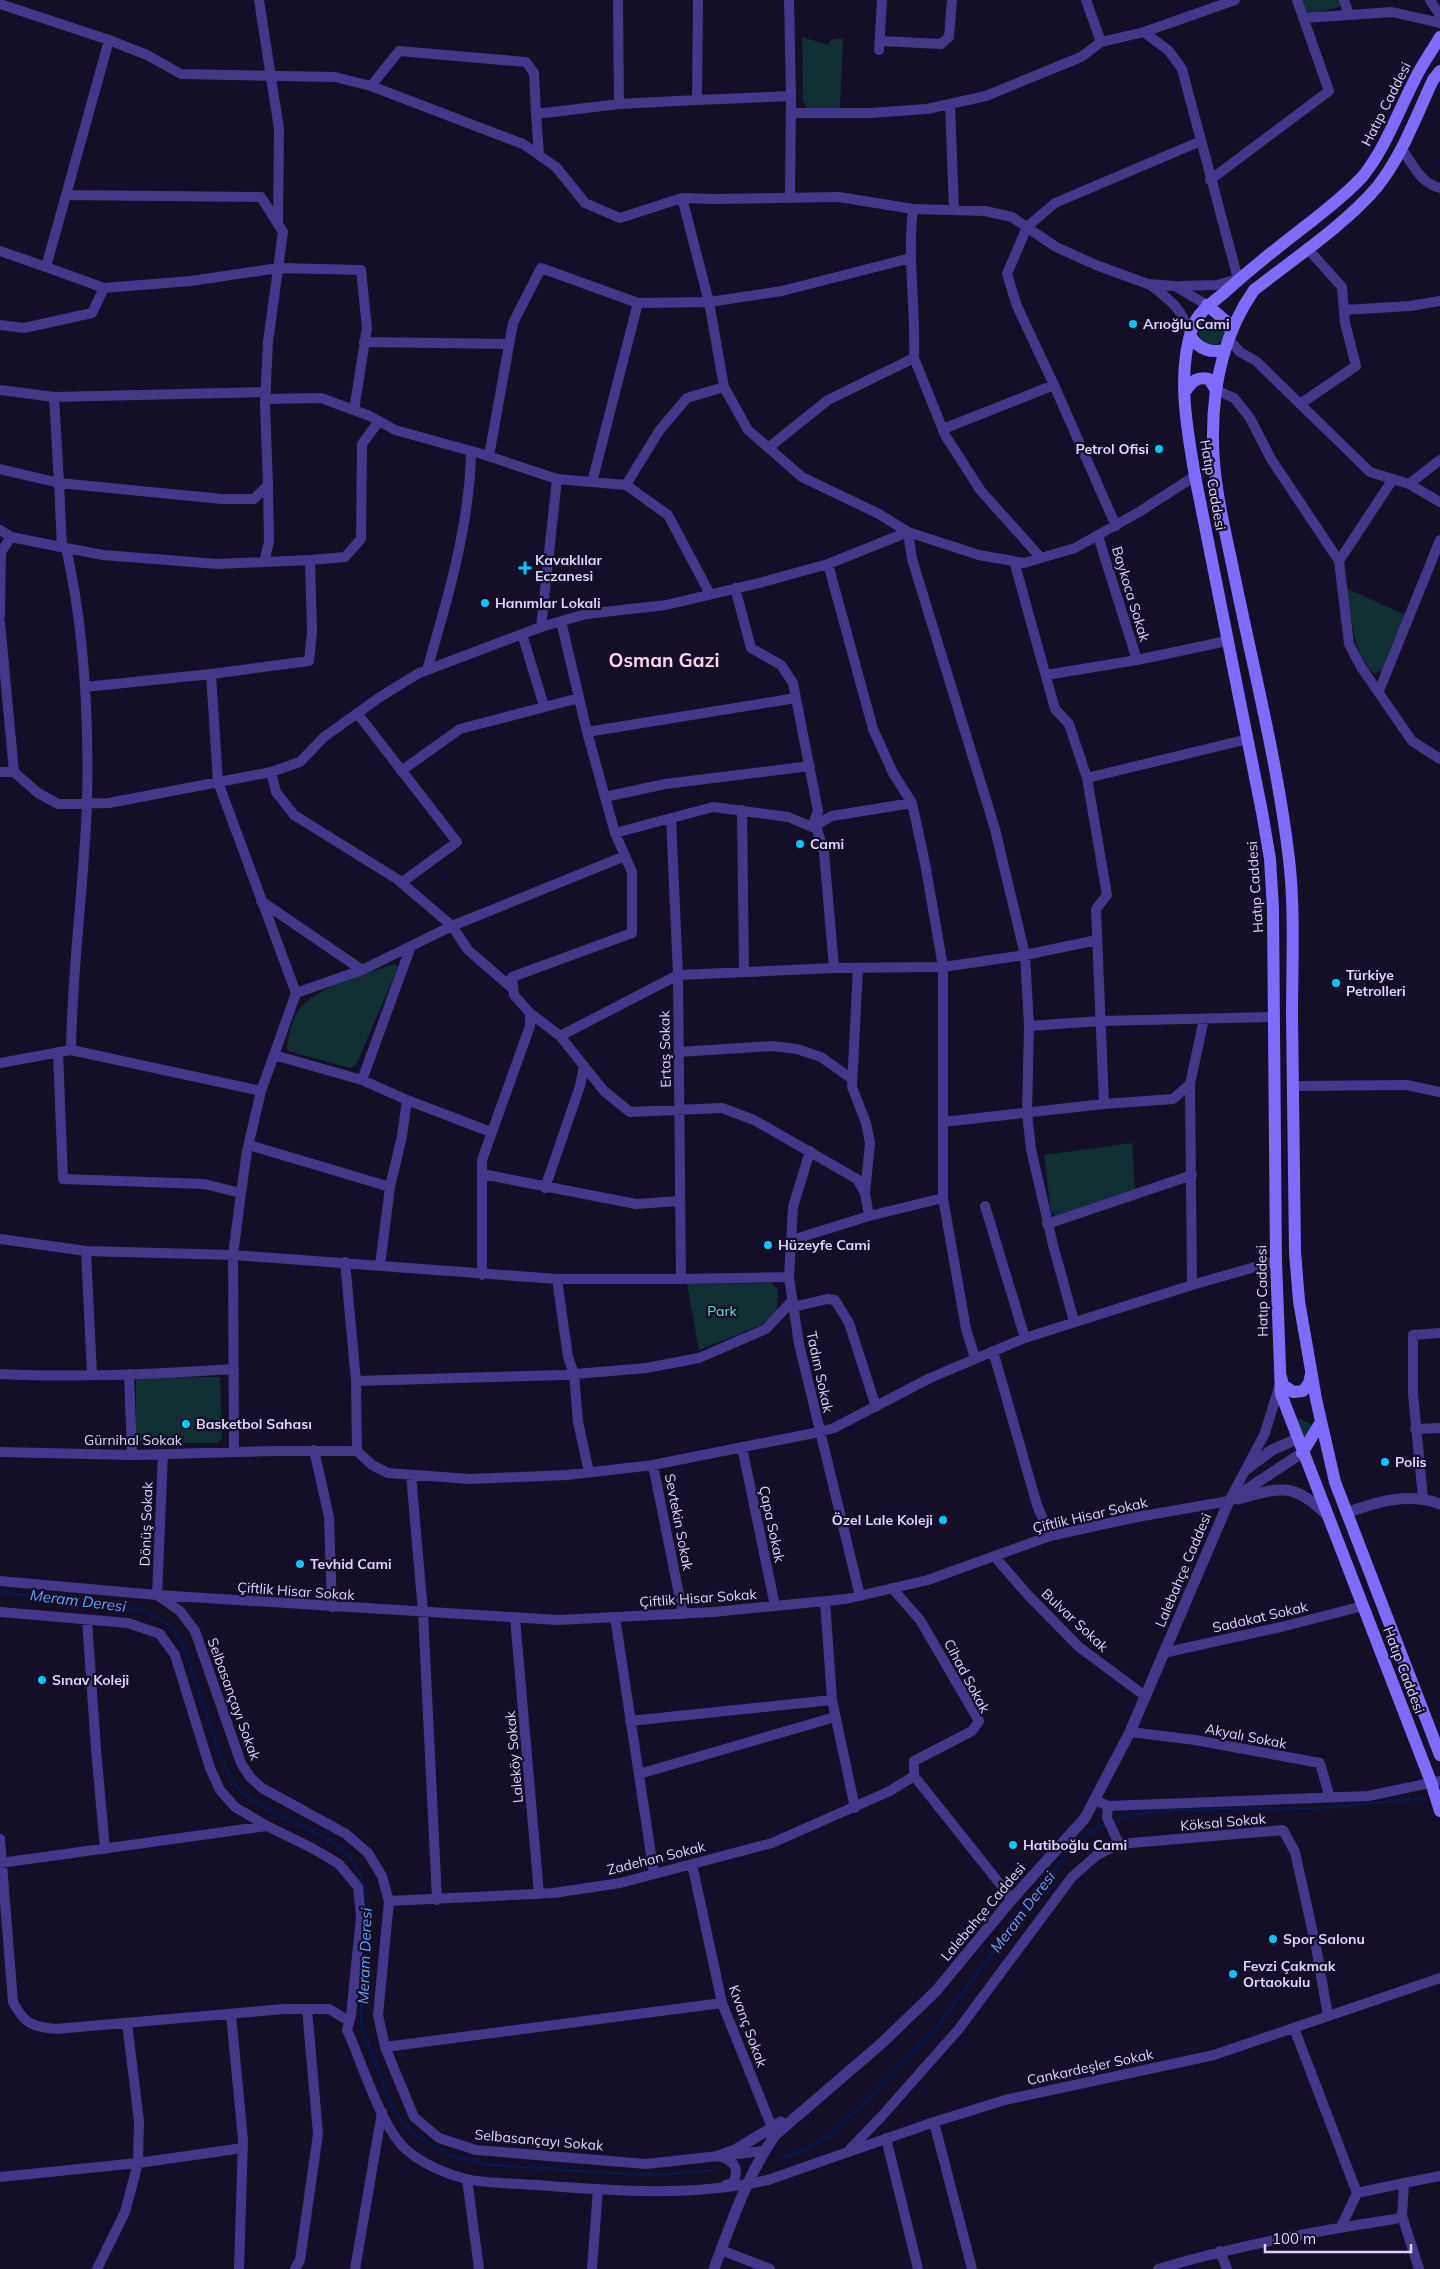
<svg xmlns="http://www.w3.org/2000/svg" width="1440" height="2269" font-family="Mulish,sans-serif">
<rect width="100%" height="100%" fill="#150e27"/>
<path fill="#112f32" d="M1301,0H1339L1342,6L1312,14L1305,11Z
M802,37L828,45L831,40L843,38L840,107L835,109L807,108L803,101Z
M1199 332a13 13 0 1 1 26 0a13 13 0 1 1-26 0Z
M1346,588L1405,615L1386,668L1374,674C1352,652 1352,618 1346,588Z
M394,964L398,967L356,1065L350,1068L288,1051L287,1047C289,1037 290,1025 295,1016C309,987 365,975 394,964Z
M1132,1143L1135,1189L1056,1216L1051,1211L1044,1155Z
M771,1283L778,1290L777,1313L764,1324L699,1350L687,1284Z
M220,1377L222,1439L217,1443H143L136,1438V1380L140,1378Z
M1300,1419L1311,1424L1312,1436L1291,1439L1289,1428L1296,1420Z"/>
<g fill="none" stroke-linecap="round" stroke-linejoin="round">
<path stroke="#071747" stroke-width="3" d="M0,1592L143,1610L168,1624L183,1645C194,1676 204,1708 215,1739C221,1755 226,1773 237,1787C247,1799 261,1805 274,1812C335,1843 365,1847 370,1923L361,2011L362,2028L391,2104L404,2125L415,2135L452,2156L491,2165L629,2174H670L714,2170
M781,2158L808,2148L827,2137L865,2102L937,2027L1058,1865L1082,1839L1099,1827L1128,1816L1155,1811L1247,1808L1309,1809L1420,1799"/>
<path stroke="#433789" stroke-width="10" d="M259,0L279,129L278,224
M789,0L791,96L790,197
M1086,0L1101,42
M1430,0L1440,15
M0,4L109,40L147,55L181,74L335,77L371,86L523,144L556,167L585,203L620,218L682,198L714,199L839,197L913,209L985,211L1012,217L1056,247L1096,265L1148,284L1175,286L1207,305
M1349,15L1392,12L1440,23
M1303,18L1349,15L1344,0
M1144,32L1235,0
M880,41L941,44L949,37L952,0
M879,50L882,0
M371,86L399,51L526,62L534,73L536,114
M697,100L791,96
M619,104L697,100L698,0
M950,104L954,210
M791,113H870L927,109L986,96L1081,57L1101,42L1144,32L1169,51L1182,69L1238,279L1217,285L1179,286
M1401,148C1413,164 1420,183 1440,188
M539,155L536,114L619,104L618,0
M1210,180L1329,91L1297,0
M682,198L709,302L782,291L911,258
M913,209C907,258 916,309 914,358
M0,251L46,267L66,195
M46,267L104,288L191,281L278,268L361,270L367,328L354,410
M1149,284C1173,302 1182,309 1191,337
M1344,310L1410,306L1440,301
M0,325L24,328L92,313L104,288
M1228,339L1240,352L1256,361L1370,472L1409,484L1440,502
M364,342L509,344
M1054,385L1116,526
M0,390L54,397L59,483L222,499H254L268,485L265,404L268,342L283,232L261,197L66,195L109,40
M1216,390L1234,398L1250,418L1271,459L1339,561
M54,397L266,392
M267,399L321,398L370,416L395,430L482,454L557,479L541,627
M1300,404L1356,366L1345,323L1342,287L1307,248
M943,429L1054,385L1017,306L1007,274L1027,227L1055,203L1201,141
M768,448L828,400L914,358L945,435L981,491L1041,558
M489,456L513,323L541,268L638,303L709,302L724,387
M0,469L59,483L62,547
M557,479L626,485L668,515L710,594
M1393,479L1339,561L1349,644L1361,667L1412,741L1440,759
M592,482L638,303
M1409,484L1440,460
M626,485L659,431L687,398L724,387L748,430L802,477L879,514L908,532L912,559L995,829L1025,955L1029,1026L1027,1113L1031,1149L1053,1245L1074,1321
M0,530L11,537
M1098,536L1137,660
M66,548L103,555L218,564L310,560L312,632L309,661L211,674
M310,560L345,557L361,539L362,444L379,421
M1014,561L1055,709L1069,724L1087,778L1107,895L1096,909L1104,1104
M264,562L269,542L268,485
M828,564L873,729L893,773L912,803L925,863L943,967V1198L966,1329L975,1358
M735,588L751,648L781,665L793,683L818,811L812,827
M0,616L1,552L11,537L66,548C85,631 89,719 87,804C84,886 72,968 71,1050L0,1063
M561,621L587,732L615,833L632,872V933L512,977L514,995L530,1013L560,1036L604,1091L630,1112L722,1108L754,1120L857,1179L865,1193L869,1216
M0,622L14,772
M522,634L544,706
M427,670C447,601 470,524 471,452
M1046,675L1137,660L1227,641
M85,687L211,674L218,782L296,993L274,1055
M1379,691L1440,540
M357,713L457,842L401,883
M587,732L796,698
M401,771L460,729L579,698
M0,772H14L38,793L58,804L109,803L271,772L300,762L324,737L380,697L419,673L541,627L586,614L666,605L763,582L828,564L908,532L979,555L1024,563L1075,548L1139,512L1195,476
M1087,778L1248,739
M605,797L665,784L810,766
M742,810L744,972
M671,818L678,975L681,1279
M812,827L832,816L912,803
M615,833L713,807L788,817L817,829L824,852L834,968
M261,901L362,970L452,926L397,879L294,815L276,792L271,772
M858,968L852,1087L866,1123L870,1143L865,1193
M513,989L468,950L452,926L625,856
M296,993L362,970
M1029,1026L1100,1021L1275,1017
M560,1036L678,975L834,968L943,967L1025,955L1097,940
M58,1052L63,1179L204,1184L241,1193L247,1151L261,1091L71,1050
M679,1052L772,1046L797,1049L821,1057L852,1079
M362,1080L411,946
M1190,1084L1192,1285
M1293,1086L1407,1085L1440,1092
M261,1091L274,1055L362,1080L407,1100L402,1136L390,1187
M407,1100L491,1132
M943,1122L1104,1104L1173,1099L1190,1084L1204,1019
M249,1145L390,1187L380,1265
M810,1151L793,1207L789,1277L799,1344L860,1596
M482,1174L636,1204L680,1201
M545,1188L580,1086L584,1066
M985,1206L1025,1338
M1047,1224L1192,1175
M0,1239L86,1251L233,1255L557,1279H681L789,1277
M792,1240L869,1216L943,1198
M86,1251L92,1375
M345,1262L356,1381L357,1451L372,1465L388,1473L470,1479L567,1475L653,1465L819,1432L834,1428L930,1378L1025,1338L1192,1285L1276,1261
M482,1275V1160L530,1026V1013
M557,1279L568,1357L574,1374L578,1422L589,1472
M793,1307L827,1299L835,1300L849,1323L876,1407
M993,1351L1037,1505L1050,1536
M0,1374C78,1378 156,1374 234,1369
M129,1374L132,1455
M356,1381L564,1375L646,1368L699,1358L766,1329L792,1301
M1415,1429L1440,1428
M742,1447L775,1606
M314,1450L329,1517L332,1607
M0,1452L132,1455L276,1451H357
M234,1452L233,1255L241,1193
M163,1454L157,1595L558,1620L713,1612L846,1599L928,1580L1050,1536L1137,1517L1229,1501L1265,1433L1279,1387
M653,1465L683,1614
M411,1475L423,1612L437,1900
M1423,1498L1413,1394V1335L1440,1333
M994,1556L1028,1595L1079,1647L1145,1696
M0,1581L157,1595L180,1611L195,1631L241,1763L250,1777L262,1788L346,1834L368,1853L382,1876L389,1901L378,2015L385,2047L414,2117L439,2138L476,2150L646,2164L764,2151
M892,1588L920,1620L979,1721L972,1731L914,1761V1776L1012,1899
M825,1601L832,1700
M0,1612L128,1623L160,1634L175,1655L210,1768L220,1790L235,1807L267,1826L312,1848L339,1864L358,1887L361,1917L351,2015L347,2030C362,2062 382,2131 408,2151C423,2164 446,2174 466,2179C488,2184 514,2183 537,2185C614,2191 693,2197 768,2180L934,2122L1005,2100L1214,2055L1440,1978
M615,1617L654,1874
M515,1618L539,1894
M87,1620L96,1749L105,1849
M1163,1653L1281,1627L1363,1606
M630,1721L832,1700L855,1808
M1130,1732L1195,1740L1320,1763L1330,1798
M639,1774L835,1717
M1095,1800L1108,1806L1107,1818L1119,1844L1283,1830L1295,1852L1316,1947L1328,2016
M1108,1806L1368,1796L1440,1781
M0,1839L13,2002C25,2025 32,2026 56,2029L284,2009H329L349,2021
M0,1863L267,1826
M692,1864L722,2003L775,2135
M389,1901L554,1893L620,1883L772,1843L890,1791L914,1776
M231,2014L243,2140L239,2269
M1294,2028L1357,2193L1404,2183
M385,2047L722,2003
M934,2122L972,2269
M886,2138L918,2269
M850,2149L881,2117L958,2030L1072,1877L1097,1855L1119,1844
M722,2157C736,2162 739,2170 733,2183L725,2185
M0,2177L138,2163L243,2148
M467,2179L479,2269
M1402,2216L1419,2269
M1341,2227L1357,2193
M721,2250L770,2269
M1220,2251L1227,2269
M97,2269L125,2212L138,2163L139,2121L127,2023
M295,2269L300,2260L318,2134L307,2009
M355,2269L382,2112
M592,2269L598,2189
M1158,2269C1235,2246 1315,2231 1395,2219L1402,2216L1404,2183L1440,2176"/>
<path stroke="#433789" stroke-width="11" d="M1248,1468L1272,1450L1297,1439
M1238,1499C1281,1487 1293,1482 1327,1515
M1346,1513C1376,1502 1408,1492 1440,1504
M718,2156L735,2150L781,2122
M714,2269C731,2223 747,2176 775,2135L882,2043L936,1991L1012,1899L1085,1818L1130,1732L1229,1501L1302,1453"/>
<path stroke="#806bff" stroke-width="12" d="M1440,37C1432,51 1422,64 1415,79C1398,112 1386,147 1363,176C1348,193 1329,207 1312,221C1282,244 1252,267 1224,293C1212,303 1199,311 1193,326C1176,372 1187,429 1195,476L1262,812L1270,859L1273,909L1276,1261L1281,1394L1431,1782L1440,1811
M1440,71L1433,80C1416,116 1402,156 1377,187C1346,224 1292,260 1254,290C1225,331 1213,383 1213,434C1212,481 1225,529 1234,574C1253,667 1278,765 1289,859C1295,910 1292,964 1292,1016C1293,1094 1294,1173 1295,1252L1299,1301L1316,1399L1335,1482L1440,1755
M1207,305L1227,322L1231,332
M1191,337C1200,350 1210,353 1225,350
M1186,390C1193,381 1197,376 1209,379L1216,390
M1281,1377L1283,1385L1293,1392L1303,1391L1309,1383L1311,1374
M1302,1453L1321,1422"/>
</g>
<g fill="#00c8ff" stroke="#150e27" stroke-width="2">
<circle cx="1133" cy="324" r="5"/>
<circle cx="1159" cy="449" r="5"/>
<path d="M522.5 560.5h5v5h5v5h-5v5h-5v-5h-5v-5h5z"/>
<circle cx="485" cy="603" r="5"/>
<circle cx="800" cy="844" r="5"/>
<circle cx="1336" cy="983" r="5"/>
<circle cx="768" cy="1245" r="5"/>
<circle cx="186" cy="1424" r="5"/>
<circle cx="1385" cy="1462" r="5"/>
<circle cx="943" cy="1520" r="5"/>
<circle cx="300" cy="1564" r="5"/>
<circle cx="42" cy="1680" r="5"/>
<circle cx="1013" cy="1845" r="5"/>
<circle cx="1273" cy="1939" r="5"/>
<circle cx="1233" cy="1974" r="5"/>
</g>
<g text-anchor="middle" stroke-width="4.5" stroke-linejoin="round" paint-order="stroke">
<g font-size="14" fill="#ded4ff" stroke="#150e27">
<text transform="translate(1386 104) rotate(-63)" y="5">Hatıp Caddesi</text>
<text transform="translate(1213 485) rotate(80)" y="5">Hatıp Caddesi</text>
<text transform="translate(1131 594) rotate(73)" y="5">Baykoca Sokak</text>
<text transform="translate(1255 887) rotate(-94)" y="5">Hatıp Caddesi</text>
<text transform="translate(665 1049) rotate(-91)" y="5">Ertaş Sokak</text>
<text transform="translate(1262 1291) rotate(-91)" y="5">Hatıp Caddesi</text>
<text transform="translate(820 1372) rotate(78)" y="5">Tadım Sokak</text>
<text x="133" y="1445">Gürnihal Sokak</text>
<text transform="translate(1090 1515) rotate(-13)" y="5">Çiftlik Hisar Sokak</text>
<text transform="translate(679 1522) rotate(79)" y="5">Sevtekin Sokak</text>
<text transform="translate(146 1524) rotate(-88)" y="5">Dönüş Sokak</text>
<text transform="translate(772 1524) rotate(78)" y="5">Çapa Sokak</text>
<text transform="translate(1183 1570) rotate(-67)" y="5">Lalebahçe Caddesi</text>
<text transform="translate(296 1591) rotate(4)" y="5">Çiftlik Hisar Sokak</text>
<text transform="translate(698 1598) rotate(-4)" y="5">Çiftlik Hisar Sokak</text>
<text transform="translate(1260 1617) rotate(-13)" y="5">Sadakat Sokak</text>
<text transform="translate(1075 1620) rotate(43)" y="5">Bulvar Sokak</text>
<text transform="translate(1404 1670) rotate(69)" y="5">Hatıp Caddesi</text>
<text transform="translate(967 1676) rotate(62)" y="5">Cihad Sokak</text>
<text transform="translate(234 1699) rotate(70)" y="5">Selbasançayı Sokak</text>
<text transform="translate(1246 1736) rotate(11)" y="5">Akyalı Sokak</text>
<text transform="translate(514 1757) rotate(-95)" y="5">Laleköy Sokak</text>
<text transform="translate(1223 1822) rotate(-5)" y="5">Köksal Sokak</text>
<text transform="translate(656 1858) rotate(-14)" y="5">Zadehan Sokak</text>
<text transform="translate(983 1912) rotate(-50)" y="5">Lalebahçe Caddesi</text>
<text transform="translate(748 2026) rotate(70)" y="5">Kıvanç Sokak</text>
<text transform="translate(1090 2067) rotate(-12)" y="5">Cankardeşler Sokak</text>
<text transform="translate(539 2140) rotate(5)" y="5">Selbasançayı Sokak</text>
</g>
<g font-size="14" font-weight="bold" fill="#ded4ff" stroke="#150e27" text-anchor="start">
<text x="1143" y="329">Arıoğlu Cami</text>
<text x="1149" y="454" text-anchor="end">Petrol Ofisi</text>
<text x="535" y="565">Kavaklılar<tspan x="535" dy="16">Eczanesi</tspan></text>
<text x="495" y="608">Hanımlar Lokali</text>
<text x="810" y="849">Cami</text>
<text x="1346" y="980">Türkiye<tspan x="1346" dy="16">Petrolleri</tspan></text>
<text x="778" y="1250">Hüzeyfe Cami</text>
<text x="196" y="1429">Basketbol Sahası</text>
<text x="1395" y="1467">Polis</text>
<text x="933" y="1525" text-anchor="end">Özel Lale Koleji</text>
<text x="310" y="1569">Tevhid Cami</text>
<text x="52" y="1685">Sınav Koleji</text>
<text x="1023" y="1850">Hatiboğlu Cami</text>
<text x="1283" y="1944">Spor Salonu</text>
<text x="1243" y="1971">Fevzi Çakmak<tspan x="1243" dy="16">Ortaokulu</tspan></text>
</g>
<g font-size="14" fill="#5ae6d3" stroke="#150e27">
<text x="722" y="1316">Park</text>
</g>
<g font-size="15" font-style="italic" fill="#62a4ff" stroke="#150e27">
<text transform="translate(78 1601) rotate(7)" y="5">Meram Deresi</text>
<text transform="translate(1023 1912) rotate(-53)" y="5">Meram Deresi</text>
<text transform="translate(365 1956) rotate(-88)" y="5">Meram Deresi</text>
</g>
<g font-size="19" font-weight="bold" fill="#ffd6eb" stroke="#150e27">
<text x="664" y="667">Osman Gazi</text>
</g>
</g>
<path d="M1265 2244v8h146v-8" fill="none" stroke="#ded4ff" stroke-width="2.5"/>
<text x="1272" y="2244" font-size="15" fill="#ded4ff" stroke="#150e27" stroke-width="4" paint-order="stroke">100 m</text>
</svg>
